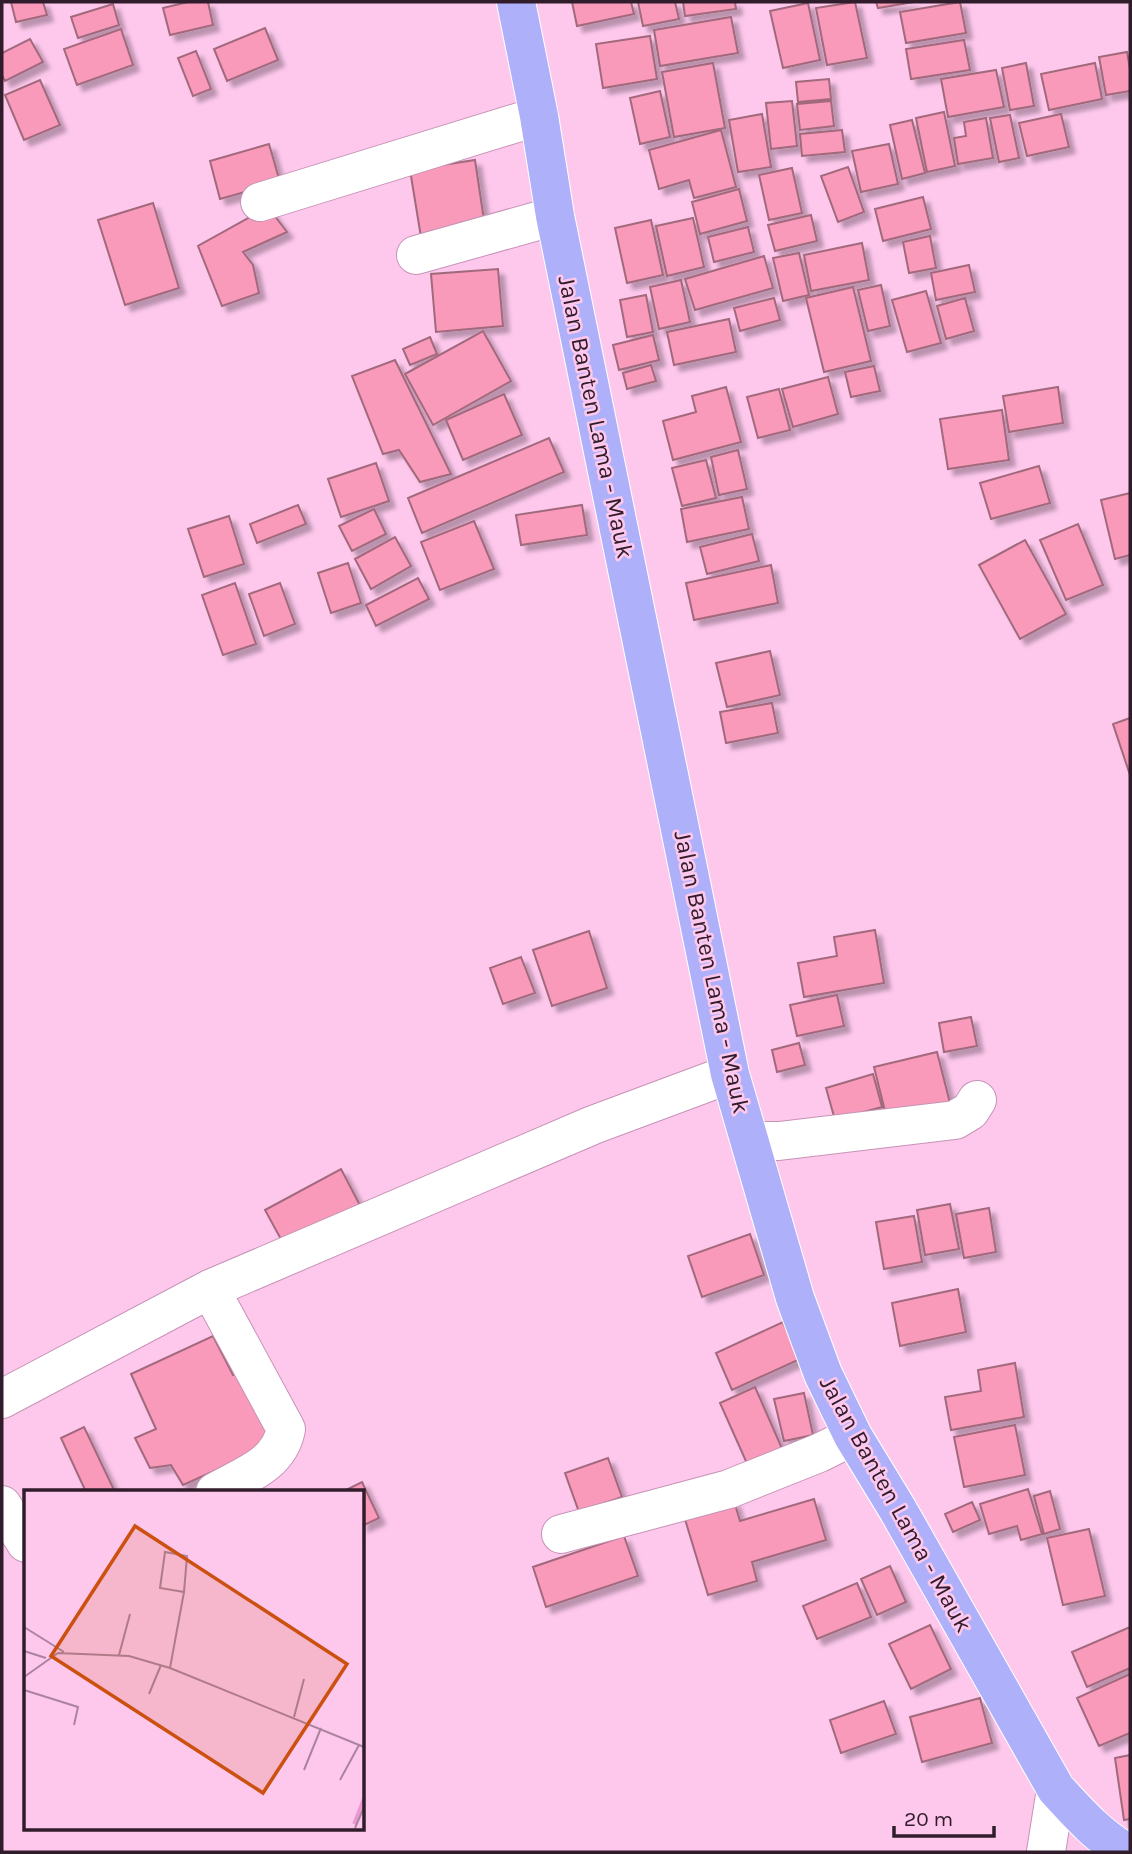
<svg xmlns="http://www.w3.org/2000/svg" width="1132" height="1854" font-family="Karla,sans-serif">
<defs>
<filter id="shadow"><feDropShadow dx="6" dy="6" stdDeviation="2" flood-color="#0004"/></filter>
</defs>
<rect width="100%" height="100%" fill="#fec8ed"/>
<path fill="#f99aba" stroke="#a2697c" stroke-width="2" filter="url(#shadow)" d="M11,2H43L47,15L16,22Z
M188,2H208L213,25L170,35L163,8Z
M572,2H631L634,14L577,26Z
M638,2H675L679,19L643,26Z
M683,2H735L736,9L685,16Z
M855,2L867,58L827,65L816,8Z
M876,2H914L878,8Z
M960,2L966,33L906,43L900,12Z
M808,3L820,60L783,68L770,11Z
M113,4L119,25L78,38L71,17Z
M731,17L738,53L660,66L654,30Z
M265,28L278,60L227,81L214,49Z
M121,29L133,65L77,85L64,49Z
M650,36L657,79L603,88L596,44Z
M30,39L43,62L5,81L2,75V53Z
M964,40L970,70L911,79L906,49Z
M196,51L211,89L193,96L178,58Z
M1127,52L1130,69V91L1106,95L1099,57Z
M713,63L725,128L674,137L662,72Z
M1026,63L1034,106L1010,110L1002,68Z
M1095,63L1102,99L1049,110L1041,74Z
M996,70L1004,107L948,117L941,79Z
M829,79L831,99L798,102L796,82Z
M40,80L60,125L24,140L5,95Z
M660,91L670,137L640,144L630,98Z
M792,101L797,146L771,149L766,103Z
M831,101L834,126L800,130L797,104Z
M944,112L955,166L927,172L916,118Z
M762,114L771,167L738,172L729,120Z
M1061,114L1069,147L1027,156L1019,123Z
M1010,115L1019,158L999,162L990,118Z
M986,118L993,158L958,164L954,138L966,136L964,122Z
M912,120L925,173L902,179L890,125Z
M721,130L736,187L694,198L689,180L659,189L649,150Z
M842,130L845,152L802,156L800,134Z
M269,144L280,182L220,199L210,161Z
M889,144L898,184L861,192L852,151Z
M475,160L485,227L421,237L410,170Z
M848,167L864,212L838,222L821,176Z
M792,168L802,213L769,220L759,175Z
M739,189L747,221L700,234L692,202Z
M923,197L931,229L883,241L875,209Z
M153,203L179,288L125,305L98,220Z
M268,207L287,232L243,252L253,265L259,293L222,306L198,246Z
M811,215L817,241L775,251L768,225Z
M693,218L704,267L667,276L656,226Z
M651,220L663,275L627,283L615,228Z
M748,227L754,252L714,262L708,237Z
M930,236L936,268L909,273L903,242Z
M862,243L869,280L811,291L804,255Z
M799,253L809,295L783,301L773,258Z
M764,256L773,288L695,310L685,279Z
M969,265L975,292L936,300L931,273Z
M498,269L503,326L436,332L431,274Z
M681,280L690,322L659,329L650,287Z
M881,285L890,326L868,331L858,290Z
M853,287L871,361L824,372L806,298Z
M926,291L941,343L907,352L892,300Z
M646,295L653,332L627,337L620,300Z
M774,298L780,320L740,331L734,308Z
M965,298L974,331L946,339L937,306Z
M729,319L736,352L674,365L667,332Z
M483,331L511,381L433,425L405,374Z
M653,335L659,360L619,370L613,345Z
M430,337L437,354L410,365L403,349Z
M395,360L451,474L420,482L399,450L383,454L352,376Z
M651,365L656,381L627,389L623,373Z
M874,366L880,391L851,397L845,372Z
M828,377L838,414L793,427L782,389Z
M726,387L741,442L673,460L663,421L696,412L692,396Z
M1058,387L1063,423L1009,432L1003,396Z
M779,389L790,430L758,438L747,397Z
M504,394L522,435L463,460L446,420Z
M1002,410L1009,460L948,469L940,419Z
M549,438L564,472L422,533L408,498Z
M738,450L747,489L719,495L711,457Z
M706,460L716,498L682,506L672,468Z
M376,463L389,501L341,517L328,479Z
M1039,466L1050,503L991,519L980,483Z
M1130,493V555L1115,559L1101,500Z
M742,497L749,529L687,542L681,509Z
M298,505L306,524L257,543L250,524Z
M582,505L587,535L521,545L516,515Z
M374,509L386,534L352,551L339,526Z
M229,516L244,564L204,577L188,529Z
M474,521L494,569L440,590L421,542Z
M1078,524L1103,585L1066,600L1040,540Z
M752,534L759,561L707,574L700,547Z
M395,537L411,566L371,589L355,559Z
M1025,540L1066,614L1020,639L979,565Z
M348,563L361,603L331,613L318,573Z
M771,565L778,603L694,620L686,583Z
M418,578L429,599L376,626L366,605Z
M235,583L256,644L223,655L202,595Z
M280,583L295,624L264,636L249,594Z
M770,651L780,695L727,707L716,663Z
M772,703L778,733L726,743L720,712Z
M1130,718V775L1113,724Z
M875,930L884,983L804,997L798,963L837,956L834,937Z
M589,931L607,988L552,1006L533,950Z
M521,957L535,993L503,1004L490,968Z
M837,995L844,1026L797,1036L790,1005Z
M971,1017L977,1046L944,1052L939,1023Z
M799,1043L805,1065L777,1072L772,1050Z
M937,1052L952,1111L889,1127L874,1067Z
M873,1074L882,1107L835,1120L826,1088Z
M341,1169L363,1211L288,1252L265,1210Z
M950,1204L959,1249L925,1255L917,1210Z
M989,1208L996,1252L964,1258L956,1214Z
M914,1216L922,1262L884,1269L876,1222Z
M750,1234L764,1275L702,1297L688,1256Z
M958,1289L966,1332L900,1346L892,1303Z
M783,1322L800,1359L732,1390L716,1353Z
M213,1336L233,1375L251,1372L279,1428L268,1447L183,1485L171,1465L150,1468L135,1438L156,1429L131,1374Z
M1015,1363L1024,1417L951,1430L945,1397L981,1391L978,1370Z
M755,1387L784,1453L749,1468L720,1403Z
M804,1393L813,1435L784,1441L774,1399Z
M1015,1425L1025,1475L964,1487L954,1437Z
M84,1427L115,1492H86L61,1438Z
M608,1458L622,1497L579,1512L565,1473Z
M362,1482L379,1518L362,1526V1492H342Z
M1028,1489L1042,1534L1021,1540L1017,1526L989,1534L980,1504Z
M1050,1491L1060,1529L1044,1534L1034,1496Z
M814,1499L826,1540L752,1562L757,1581L708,1595L684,1516L734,1501L740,1521Z
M972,1502L980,1520L953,1532L945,1514Z
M1089,1529L1105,1596L1063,1605L1047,1538Z
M624,1536L638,1576L546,1607L533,1567Z
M890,1566L906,1602L877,1615L861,1579Z
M857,1583L871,1617L817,1639L803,1606Z
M930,1625L951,1669L911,1689L889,1644Z
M1130,1627V1668L1087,1687L1072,1652Z
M1130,1674V1733L1099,1746L1077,1698Z
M980,1698L992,1743L922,1762L910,1717Z
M884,1701L896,1734L841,1753L830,1720Z
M1130,1755V1819L1124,1820L1115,1758Z"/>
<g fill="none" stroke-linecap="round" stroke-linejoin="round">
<defs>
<path id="minor" d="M260,202L539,116
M416,255L555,216
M750,1141H779L955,1120L970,1111L977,1100
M210,1289L286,1429C279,1465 245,1475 215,1492
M2,1399L210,1289L593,1125L730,1074
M2,1505L26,1543
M561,1534L729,1489L819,1453L853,1436
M1046,1852L1056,1789"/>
<path id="major" d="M516,2L539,116L555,216L730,1074L795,1298L823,1374L853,1436L898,1510L1056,1789C1078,1813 1098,1836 1126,1852"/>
</defs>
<use href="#minor" stroke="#c693b6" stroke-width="40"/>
<use href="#major" stroke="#fff" stroke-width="40"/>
<use href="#minor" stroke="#fff" stroke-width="38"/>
<use href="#major" stroke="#aeb1f9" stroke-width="38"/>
</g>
<g text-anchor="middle" stroke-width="5" stroke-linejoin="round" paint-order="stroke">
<g font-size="24" fill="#301c2a" stroke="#fec8ed">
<text transform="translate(596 417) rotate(78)" y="8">Jalan Banten Lama - Mauk</text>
<text transform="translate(712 972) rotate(78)" y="8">Jalan Banten Lama - Mauk</text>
<text transform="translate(896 1504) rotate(61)" y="8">Jalan Banten Lama - Mauk</text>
</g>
</g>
<g transform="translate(24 1490)">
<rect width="340" height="340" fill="#fec8ed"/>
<path fill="none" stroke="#e998d1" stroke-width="3.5" d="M330,334L340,308"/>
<path fill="none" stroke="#ac839f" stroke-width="2" d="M0,137L40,162M0,161L22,168M95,165L106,124M146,178L160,102L163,66L141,62L136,98L160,102M0,187L34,163L105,166L146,178L340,257M0,200L54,217L50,235M125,204L137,175M270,227L280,189M280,280L297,238M316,290L335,255M331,338L340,317"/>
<path fill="#cc5010" fill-opacity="0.15" stroke="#cc5010" stroke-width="3.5" d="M111,36L323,174L239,303L27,166Z"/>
<rect width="340" height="340" fill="none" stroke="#301c2a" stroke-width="3.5"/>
</g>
<rect width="1132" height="1854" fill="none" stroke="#301c2a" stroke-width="7"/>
<path d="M894 1826v10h100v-10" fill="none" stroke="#301c2a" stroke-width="3.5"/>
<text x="904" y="1826" font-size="21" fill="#301c2a" stroke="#fec8ed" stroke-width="5" paint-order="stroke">20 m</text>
</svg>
